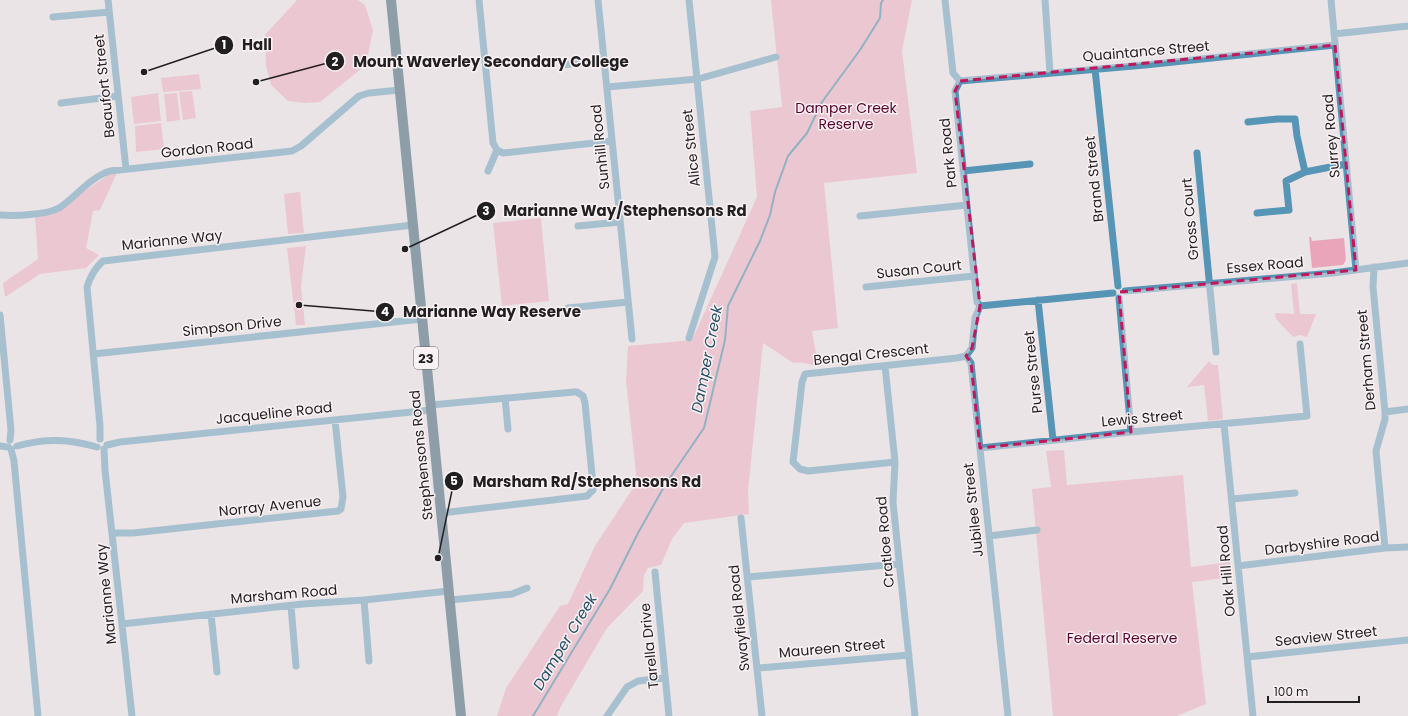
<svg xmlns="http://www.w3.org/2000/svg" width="1408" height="716" font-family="Poppins,sans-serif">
<rect width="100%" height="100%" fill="#ebe4e6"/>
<path fill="#eba5ba" d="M297,0H358L365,5L373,30L366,65L320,102L305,103L288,101L271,85L266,66L265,35Z
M771,0H912L902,51L917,173L824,183L838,328L812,331L818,365C809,366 804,361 793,363L763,343L748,491L749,514L684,523L672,539L661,565L648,568L644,575L643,591L607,628L561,706L557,716H497L506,688L560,606L568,604L595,546L637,482L626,381L628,346L692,340L757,197L750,111L782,107Z
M199,74L201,89L163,92L161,78Z
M192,91L196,118L183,120L179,92Z
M158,93L161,121L134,124L131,97Z
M177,93L180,120L167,122L164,94Z
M161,123L164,149L136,152L135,126Z
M117,173L100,210L93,211L86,248L99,255L86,268L40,274L5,297L3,283L38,259L35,216L53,213L108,175Z
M300,192L304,233L288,234L284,194Z
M541,218L549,301L502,306L493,223Z
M1309,237H1311L1312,241L1344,238L1346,260L1343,265L1312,268Z
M306,246L301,286L305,325H296L287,248Z
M1297,283L1300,314H1316L1307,337L1300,335L1293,337L1276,319L1275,313L1294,314L1291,284Z
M1209,361L1213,365H1218L1223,419L1208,421L1204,385L1187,387Z
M1064,450L1067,485L1183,475L1191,567L1230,562L1232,577L1192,582L1206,704L1177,716H1053L1032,489L1051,487L1046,451Z"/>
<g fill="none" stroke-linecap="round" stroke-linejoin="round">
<path stroke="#277598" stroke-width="2" d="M533,716L610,589L638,533L665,485L704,428L725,340L728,306L760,241L770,215L775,192L788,156L807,133L822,102L860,50L880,18L881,3L883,0"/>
<path stroke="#5695b6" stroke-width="7" d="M108,0L126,169
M479,0L493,143L497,150
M598,0L632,339
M689,0L715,257L689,338
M945,0L953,73L960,81L955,91L977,302L980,306
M1045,0L1050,73
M1331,0L1356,270
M53,17L109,12
M1334,34L1408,26
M563,65L604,60
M1095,69L1118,286
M960,81L1145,65L1335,45
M607,87L698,79L776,57
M61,103L118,96
M1248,122L1277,119H1295L1297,136L1305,172L1286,181L1289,210L1257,213
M497,150L503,153L612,141
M1197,153L1216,352
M488,171L497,150
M963,171L1030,164
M1305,172L1346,164
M0,215C14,216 47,215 59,208C76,197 90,177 110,171L292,151L301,146L359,96L369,93L400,90
M860,216L967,205
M578,226L620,222
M1374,267L1373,287L1385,412V419L1376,451L1385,548
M866,287L974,276
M1125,291L1333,273L1408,263
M1119,298L1131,432
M1038,300L1053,440
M980,306L975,318L972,348L966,356L971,363L1008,716
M980,306L1113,293
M568,308L628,302
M0,315L11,430L10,440
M93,354L422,319
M885,366L895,462L893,502L915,716
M505,398L508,429
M431,405L574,392H577L583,396L585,403L593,485V490L587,496L441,513
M1385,412L1408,409
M1224,424L1253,716
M100,439V426L87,287C90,277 95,268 103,261L413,225
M107,445L120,442L431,410
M0,446L8,447
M17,446C46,438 68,439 97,447
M980,448L1131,432L1307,416L1300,344
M11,449L14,461L38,716
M104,449L105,470L132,716
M895,462L808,471L800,469L793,462L802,382L805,374L957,358L966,356
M1232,499L1295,493
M741,518L762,716
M112,533H133L338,511L341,509L343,497L335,420
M989,536L1037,530
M1238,566L1385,548L1408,547
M655,572L669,716
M748,577L899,564
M364,600L369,661
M450,600L512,594L527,588
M291,606L296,666
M211,614L217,672
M122,624L303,604L364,600L449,591
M1247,657L1408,640
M758,668L909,655
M607,716L627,687L638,681L665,678"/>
<path stroke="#1d4a60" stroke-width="10" d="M391,0L461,716"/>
</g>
<path d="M0 0H1408V716H0ZM1335,45L1356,270L1119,292L1131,432L980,448L971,363L966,356L972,348L980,306L955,91L960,81Z" fill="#ebe4e6" fill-opacity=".55" fill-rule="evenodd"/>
<path fill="none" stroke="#c2185b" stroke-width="3" stroke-dasharray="8 5" stroke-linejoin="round" d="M1335,45L1356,270L1119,292L1131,432L980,448L971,363L966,356L972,348L980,306L955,91L960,81Z"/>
<g text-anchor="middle" stroke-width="3" stroke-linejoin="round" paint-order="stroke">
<rect fill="#f9f1f3" stroke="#625e5f" stroke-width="1" x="414" y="347" width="24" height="22" rx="3"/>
<g font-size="13" font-weight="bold" fill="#221f20">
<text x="426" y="363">23</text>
</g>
<g font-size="14" fill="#221f20" stroke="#f9f1f3">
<text transform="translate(1146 51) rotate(-5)" y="5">Quaintance Street</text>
<text transform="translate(104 86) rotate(-96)" y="5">Beaufort Street</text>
<text transform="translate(1331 136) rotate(-95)" y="5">Surrey Road</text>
<text transform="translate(600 147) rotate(-96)" y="5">Sunhill Road</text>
<text transform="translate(207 148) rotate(-6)" y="5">Gordon Road</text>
<text transform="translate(691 148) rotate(-96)" y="5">Alice Street</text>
<text transform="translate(948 153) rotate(-96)" y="5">Park Road</text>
<text transform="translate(1094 179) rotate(-96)" y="5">Brand Street</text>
<text transform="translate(1190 219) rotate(-95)" y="5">Gross Court</text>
<text transform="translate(172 240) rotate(-6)" y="5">Marianne Way</text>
<text transform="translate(1265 265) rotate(-5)" y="5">Essex Road</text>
<text transform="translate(919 269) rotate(-6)" y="5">Susan Court</text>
<text transform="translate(232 326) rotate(-6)" y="5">Simpson Drive</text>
<text transform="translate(871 354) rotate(-6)" y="5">Bengal Crescent</text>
<text transform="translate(1366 360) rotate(-95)" y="5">Derham Street</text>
<text transform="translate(1033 372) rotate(-96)" y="5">Purse Street</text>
<text transform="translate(274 413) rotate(-6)" y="5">Jacqueline Road</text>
<text transform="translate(1142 418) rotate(-5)" y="5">Lewis Street</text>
<text transform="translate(421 455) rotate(-96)" y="5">Stephensons Road</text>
<text transform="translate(270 506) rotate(-6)" y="5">Norray Avenue</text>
<text transform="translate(973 510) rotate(-96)" y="5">Jubilee Street</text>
<text transform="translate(885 542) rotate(-95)" y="5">Cratloe Road</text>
<text transform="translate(1322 543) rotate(-7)" y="5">Darbyshire Road</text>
<text transform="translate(1226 571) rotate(-95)" y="5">Oak Hill Road</text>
<text transform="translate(106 594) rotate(-96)" y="5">Marianne Way</text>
<text transform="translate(284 594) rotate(-5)" y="5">Marsham Road</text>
<text transform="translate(739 618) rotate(-96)" y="5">Swayfield Road</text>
<text transform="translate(1326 636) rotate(-6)" y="5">Seaview Street</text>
<text transform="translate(649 646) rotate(-96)" y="5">Tarella Drive</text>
<text transform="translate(832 648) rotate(-5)" y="5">Maureen Street</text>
</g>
<g font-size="14" fill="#5a022c" stroke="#f9f1f3">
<text x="846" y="113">Damper Creek<tspan x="846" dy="16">Reserve</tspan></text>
<text x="1122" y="643">Federal Reserve</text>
</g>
<g font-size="15" font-style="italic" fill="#255167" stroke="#f9f1f3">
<text transform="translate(707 359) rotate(-79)" y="5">Damper Creek</text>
<text transform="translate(565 642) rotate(-59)" y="5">Damper Creek</text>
</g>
</g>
<path fill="none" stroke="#221f20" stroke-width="1.5" d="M144 72L224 45M256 82L335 61M405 249L486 211M299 305L385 312M438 558L454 481"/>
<g fill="#221f20" stroke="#f9f1f3" stroke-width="1.5">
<circle cx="144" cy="72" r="4"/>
<circle cx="256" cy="82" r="4"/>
<circle cx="405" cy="249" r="4"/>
<circle cx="299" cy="305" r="4"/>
<circle cx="438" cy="558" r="4"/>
<circle cx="224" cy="45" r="10"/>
<circle cx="335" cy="61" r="10"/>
<circle cx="486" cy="211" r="10"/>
<circle cx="385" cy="312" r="10"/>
<circle cx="454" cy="481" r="10"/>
</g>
<g font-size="12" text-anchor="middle" font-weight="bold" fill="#fff">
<text x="224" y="49">1</text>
<text x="335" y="66">2</text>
<text x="486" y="215">3</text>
<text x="385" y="316">4</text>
<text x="454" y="485">5</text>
</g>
<g font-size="15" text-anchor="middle" font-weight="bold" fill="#221f20" stroke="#f9f1f3" stroke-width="3" stroke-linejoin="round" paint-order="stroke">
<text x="257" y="50">Hall</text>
<text x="491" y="67">Mount Waverley Secondary College</text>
<text x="625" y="216">Marianne Way/Stephensons Rd</text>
<text x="492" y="317">Marianne Way Reserve</text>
<text x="587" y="487">Marsham Rd/Stephensons Rd</text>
</g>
<path d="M1268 696v6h91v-6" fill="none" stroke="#221f20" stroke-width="2"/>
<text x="1274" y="696" font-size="12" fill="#221f20" stroke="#f9f1f3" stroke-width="3" paint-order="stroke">100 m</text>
</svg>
